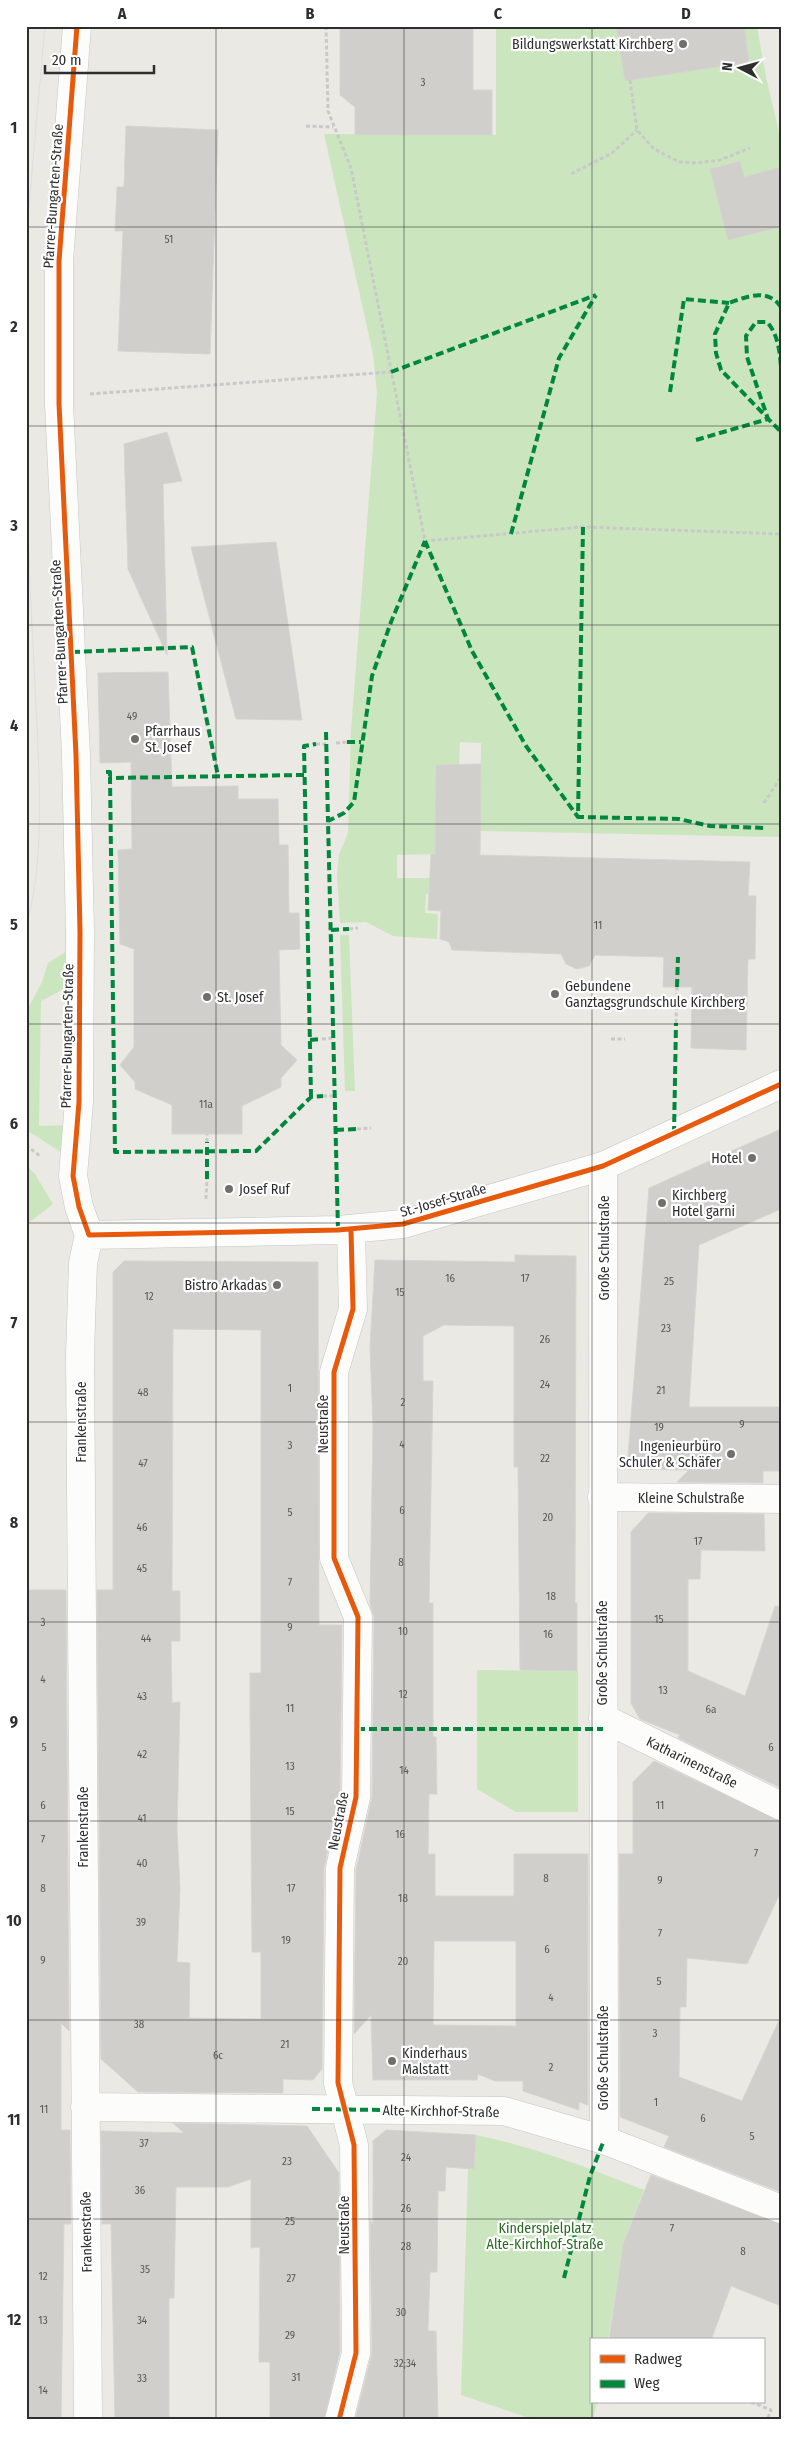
<svg xmlns="http://www.w3.org/2000/svg" width="807" height="2446" font-family="'Fira Sans Condensed',sans-serif">
<rect width="100%" height="100%" fill="#ebe9e4"/>
<path fill="#cbe6bf" d="M496,26H757L766,77L781,140V837L480,831L481,743L460,742L459,765H436L435,854L397,855V878H439L438,894H426L425,913L438,914L437,939L393,936L366,922L340,923L337,875L339,854L348,833L351,730L377,393L373,354L324,134L496,135Z
M340,935H349L355,1091H345Z
M69,950L68,987L41,1001L39,1126L66,1125L64,1154L26,1130V1012L42,982L48,963Z
M26,1165L35,1174L53,1204L26,1225Z
M477,1670L578,1671V1812H516L477,1789Z
M476,2135C534,2147 589,2168 644,2190L623,2243L608,2340H591V2402H597L593,2420H535L461,2395L468,2168H474Z"/>
<path fill="#d0cfcb" stroke="#d6d5d0" fill-rule="evenodd" d="M340,26H473V90H492V135H355V107L340,95Z
M616,26H744L749,62L625,81Z
M126,126L218,130L210,354L118,351L123,231H115L117,187H124Z
M740,161L744,177L781,167V227L728,240L710,169Z
M167,432L182,481L163,484L167,655L128,569L124,444Z
M276,542L302,720L236,719L191,547Z
M168,672L172,787L238,786V799H278L279,845H288L289,913H299L300,949L279,950L281,1045L297,1060L281,1078V1087L242,1106V1134H172V1105L135,1089V1082L120,1065L134,1047V949L120,944L118,850L132,849L131,762L100,763L98,673Z
M481,764L480,855L750,862L748,896H756L755,959H748L746,1050L691,1048L692,987H663L664,957L595,955L589,966L577,969L566,964L561,954L452,950L449,942L440,939L441,911L428,910L431,854H435L436,765Z
M781,1129V1209L699,1245L689,1407H781V1471H763V1483L677,1482L689,1470L627,1469L649,1188Z
M515,1255L576,1256L575,1603H577V1671L520,1670L518,1467H514V1326L444,1325L423,1336V1381H433L429,1603H433V1737H436L437,1794H429L428,1854H435V1896H514V1854H588V2105L579,2102V2110L523,2091V2081H495L478,2074L477,2080H373L371,2015L354,2034L356,1870L372,1797L374,1617L370,1604L373,1427L370,1347L375,1260L515,1262ZM434,1941H516V2026L433,2025Z
M124,1261L318,1262L319,1625H342L340,1795L324,1868L322,2069L313,2080L283,2079V2093L138,2092L101,2059L97,1590H113V1272ZM173,1329L261,1330V1673H250V1711L252,1952H261V2019L189,2018L190,1963L177,1962L180,1889L177,1829L180,1702L172,1703L171,1641H180V1591H172Z
M648,1513L764,1514L765,1551L701,1550L700,1579H688V1671L745,1696L775,1606L781,1607V1788L678,1738L680,1735L640,1719L631,1703V1532Z
M26,1590H66L69,2031L61,2023V2130H70L71,2224H64L61,2420H26Z
M654,1761L781,1821V1891L747,1964L687,1958L686,2007H680L679,2077L742,2101L781,2016V2192L664,2147L669,2136L620,2117L619,1854H633V1782Z
M173,2123L307,2126L339,2173L340,2351L324,2420H270V2362H259L260,2247L251,2248V2179L228,2187H176L174,2298H169V2420H115L111,2224H102L101,2131L184,2133Z
M386,2130L476,2135L474,2169L446,2167L445,2191H438L437,2272H430L428,2331H436L438,2420H355L372,2353L370,2220L373,2224V2141Z
M651,2175L781,2224V2306L731,2286L711,2340H609L623,2244Z"/>
<g fill="none" stroke-linecap="round" stroke-linejoin="round">
<defs>
<path id="street" d="M77,26L59,261V404L76,755L80,932L79,1102L73,1176L79,1207L89,1235
M603,1166L604,2140
M89,1235L338,1230L403,1224L603,1166L781,1084
M602,1497L781,1499
M603,1718L781,1806
M85,2107L504,2111L604,2140L781,2209
M88,2420L80,1355L83,1263L89,1235
M339,2420L356,2353L354,2145L338,2083L340,1868L356,1797L358,1617L334,1558V1372L353,1309L351,1230"/>
</defs>
<use href="#street" stroke="#c5c5c4" stroke-width="29"/>
<path stroke="#c9c9c8" stroke-width="3" stroke-dasharray="4 2.5" stroke-linecap="butt" d="M326,26L328,111L351,168L425,541L583,527L781,534
M630,80L637,130L654,149L679,162L697,163L720,160L750,148
M306,126L333,127
M571,174L612,153L637,130
M90,394L391,372
M336,743L347,742
M316,744H326
M764,803L781,777
M349,929L358,928
M676,1023L677,987
M322,1039L334,1038
M611,1039H625
M323,1096H335
M357,1129L371,1128
M207,1142V1134
M26,1145L41,1157
M206,1199L207,1179
M751,2402L771,2410L767,2420"/>
<use href="#street" stroke="#fcfcfb" stroke-width="28"/>
<path stroke="#dfdfe1" stroke-width="1" d="M26,277L28,216L45,26
M26,469C28,541 31,613 35,685C38,757 47,857 26,926"/>
<path stroke="#00873e" stroke-width="4" stroke-dasharray="8 4" stroke-linecap="butt" d="M781,307C768,288 748,296 729,303L715,334L716,353L721,370L781,432
M391,372L596,295
M670,392L684,299L729,303
M696,440L768,419L747,357L746,336L756,322H767C778,334 780,352 781,368
M583,527L578,817L679,819L710,826L766,828
M511,534L559,358L596,295
M425,541L472,651L526,746L578,817
M72,652L192,647L218,776
M326,732L328,821
M347,742H361
M106,772H110V778
M304,775L110,778L115,1152L256,1151L311,1097L323,1096
M331,930L349,929
M677,987L678,957
M310,1040L322,1039
M311,1097L304,746L316,744
M336,1130L357,1129
M674,1134L676,1023
M207,1179V1142
M338,1230L328,821L344,813L354,802L372,676L391,622L425,541
M357,1729H603
M312,2109L382,2110
M564,2278L590,2176L604,2140"/>
<defs>
<path id="cycleway" d="M77,26L59,261V404L76,755L80,932L79,1102L73,1176L79,1207L89,1235L338,1230L403,1224L603,1166L781,1084
M339,2420L356,2353L354,2145L338,2083L340,1868L356,1797L358,1617L334,1558V1372L353,1309L351,1230"/>
</defs>
<use href="#cycleway" stroke="#fff" stroke-width="8"/>
<use href="#cycleway" stroke="#e8590c" stroke-width="5"/>
</g>
<path fill="none" stroke="#2e2e2e" stroke-width="1" stroke-opacity="0.55" d="M216,26V2420M404,26V2420M592,26V2340M26,227H781M26,426H781M26,625H781M26,824H781M26,1024H781M26,1223H781M26,1422H781M26,1622H781M26,1821H781M26,2020H781M26,2219H781M592,2402V2420"/>
<g fill="#706f6e" stroke="#fff" stroke-width="2">
<circle cx="683" cy="44" r="5"/>
<circle cx="135" cy="739" r="5"/>
<circle cx="555" cy="994" r="5"/>
<circle cx="207" cy="997" r="5"/>
<circle cx="752" cy="1158" r="5"/>
<circle cx="229" cy="1189" r="5"/>
<circle cx="662" cy="1203" r="5"/>
<circle cx="277" cy="1285" r="5"/>
<circle cx="731" cy="1454" r="5"/>
<circle cx="392" cy="2061" r="5"/>
</g>
<g text-anchor="middle" stroke-width="4.5" stroke-linejoin="round" paint-order="stroke">
<g font-size="11" fill="#585857">
<text x="423" y="86">3</text>
<text x="169" y="243">51</text>
<text x="132" y="720">49</text>
<text x="598" y="929">11</text>
<text x="206" y="1108">11a</text>
<text x="450" y="1282">16</text>
<text x="525" y="1282">17</text>
<text x="669" y="1285">25</text>
<text x="400" y="1296">15</text>
<text x="149" y="1300">12</text>
<text x="666" y="1332">23</text>
<text x="545" y="1343">26</text>
<text x="545" y="1388">24</text>
<text x="290" y="1392">1</text>
<text x="661" y="1394">21</text>
<text x="143" y="1396">48</text>
<text x="403" y="1406">2</text>
<text x="742" y="1428">9</text>
<text x="659" y="1431">19</text>
<text x="402" y="1448">4</text>
<text x="290" y="1449">3</text>
<text x="545" y="1462">22</text>
<text x="143" y="1467">47</text>
<text x="402" y="1514">6</text>
<text x="290" y="1516">5</text>
<text x="548" y="1521">20</text>
<text x="142" y="1531">46</text>
<text x="698" y="1545">17</text>
<text x="401" y="1566">8</text>
<text x="142" y="1572">45</text>
<text x="290" y="1586">7</text>
<text x="551" y="1600">18</text>
<text x="659" y="1623">15</text>
<text x="43" y="1626">3</text>
<text x="290" y="1631">9</text>
<text x="403" y="1635">10</text>
<text x="548" y="1638">16</text>
<text x="146" y="1642">44</text>
<text x="43" y="1683">4</text>
<text x="663" y="1694">13</text>
<text x="403" y="1698">12</text>
<text x="142" y="1700">43</text>
<text x="290" y="1712">11</text>
<text x="711" y="1713">6a</text>
<text x="44" y="1751">5</text>
<text x="771" y="1751">6</text>
<text x="142" y="1758">42</text>
<text x="290" y="1770">13</text>
<text x="404" y="1774">14</text>
<text x="43" y="1809">6</text>
<text x="660" y="1809">11</text>
<text x="290" y="1815">15</text>
<text x="142" y="1822">41</text>
<text x="400" y="1838">16</text>
<text x="43" y="1843">7</text>
<text x="756" y="1857">7</text>
<text x="142" y="1867">40</text>
<text x="546" y="1882">8</text>
<text x="660" y="1884">9</text>
<text x="43" y="1892">8</text>
<text x="291" y="1892">17</text>
<text x="403" y="1902">18</text>
<text x="141" y="1926">39</text>
<text x="660" y="1937">7</text>
<text x="286" y="1944">19</text>
<text x="547" y="1953">6</text>
<text x="43" y="1964">9</text>
<text x="403" y="1965">20</text>
<text x="659" y="1985">5</text>
<text x="551" y="2001">4</text>
<text x="139" y="2028">38</text>
<text x="655" y="2037">3</text>
<text x="285" y="2048">21</text>
<text x="218" y="2059">6c</text>
<text x="551" y="2071">2</text>
<text x="656" y="2106">1</text>
<text x="44" y="2113">11</text>
<text x="703" y="2122">6</text>
<text x="752" y="2140">5</text>
<text x="144" y="2147">37</text>
<text x="406" y="2161">24</text>
<text x="287" y="2165">23</text>
<text x="140" y="2194">36</text>
<text x="406" y="2212">26</text>
<text x="290" y="2225">25</text>
<text x="672" y="2232">7</text>
<text x="406" y="2250">28</text>
<text x="743" y="2255">8</text>
<text x="145" y="2273">35</text>
<text x="43" y="2280">12</text>
<text x="291" y="2282">27</text>
<text x="401" y="2316">30</text>
<text x="43" y="2324">13</text>
<text x="142" y="2324">34</text>
<text x="290" y="2339">29</text>
<text x="405" y="2367">32;34</text>
<text x="296" y="2381">31</text>
<text x="142" y="2382">33</text>
<text x="43" y="2394">14</text>
</g>
<g font-size="14" fill="#2e2e2e" stroke="#fff" text-anchor="start">
<text x="673" y="49" text-anchor="end">Bildungswerkstatt Kirchberg</text>
<text x="145" y="736">Pfarrhaus<tspan x="145" dy="16">St. Josef</tspan></text>
<text x="565" y="991">Gebundene<tspan x="565" dy="16">Ganztagsgrundschule Kirchberg</tspan></text>
<text x="217" y="1002">St. Josef</text>
<text x="742" y="1163" text-anchor="end">Hotel</text>
<text x="239" y="1194">Josef Ruf</text>
<text x="672" y="1200">Kirchberg<tspan x="672" dy="16">Hotel garni</tspan></text>
<text x="267" y="1290" text-anchor="end">Bistro Arkadas</text>
<text x="721" y="1451" text-anchor="end">Ingenieurbüro<tspan x="721" dy="16">Schuler &amp; Schäfer</tspan></text>
<text x="402" y="2058">Kinderhaus<tspan x="402" dy="16">Malstatt</tspan></text>
</g>
<g font-size="14" fill="#2e2e2e" stroke="#fff">
<text transform="translate(53 196) rotate(-86)" y="5">Pfarrer-Bungarten-Straße</text>
<text transform="translate(59 632) rotate(-93)" y="5">Pfarrer-Bungarten-Straße</text>
<text transform="translate(67 1036) rotate(-89)" y="5">Pfarrer-Bungarten-Straße</text>
<text transform="translate(443 1200) rotate(-16)" y="5">St.-Josef-Straße</text>
<text transform="translate(604 1248) rotate(-90)" y="5">Große Schulstraße</text>
<text transform="translate(81 1422) rotate(-90)" y="5">Frankenstraße</text>
<text transform="translate(323 1424) rotate(-90)" y="5">Neustraße</text>
<text x="691" y="1503">Kleine Schulstraße</text>
<text transform="translate(602 1653) rotate(-90)" y="5">Große Schulstraße</text>
<text transform="translate(692 1762) rotate(26)" y="5">Katharinenstraße</text>
<text transform="translate(338 1821) rotate(-79)" y="5">Neustraße</text>
<text transform="translate(83 1827) rotate(-90)" y="5">Frankenstraße</text>
<text transform="translate(603 2058) rotate(-90)" y="5">Große Schulstraße</text>
<text transform="translate(441 2111) rotate(1)" y="5">Alte-Kirchhof-Straße</text>
<text transform="translate(344 2225) rotate(-90)" y="5">Neustraße</text>
<text transform="translate(86 2232) rotate(-91)" y="5">Frankenstraße</text>
</g>
<g font-size="14" fill="#266b1e" stroke="#fff">
<text x="545" y="2233">Kinderspielplatz<tspan x="545" dy="16">Alte-Kirchhof-Straße</tspan></text>
</g>
</g>
<rect width="807" height="2446" fill="none" stroke="#ffffff" stroke-width="55"/>
<rect x="590" y="2338" width="175" height="65" fill="#ffffff" stroke="#ababab"/>
<rect x="600" y="2355" width="25" height="8" fill="#e8590c" stroke="#ababab"/>
<text x="634" y="2364" font-size="15" fill="#2e2e2e">Radweg</text>
<rect x="600" y="2380" width="25" height="8" fill="#00873e" stroke="#ababab"/>
<text x="634" y="2388" font-size="15" fill="#2e2e2e">Weg</text>
<g transform="translate(740 68) rotate(276)" stroke="#ffffff" stroke-width="4" paint-order="stroke">
<path d="M0-4L9 19L0 12L-9 19Z" fill="#2e2e2e"/>
<text y="-8" font-size="14" font-weight="bold" text-anchor="middle" fill="#2e2e2e">N</text>
</g>
<path d="M45 65v8h109v-8" fill="none" stroke="#2e2e2e" stroke-width="2.5"/>
<text x="52" y="65" font-size="15" fill="#2e2e2e" stroke="#ffffff" stroke-width="4" paint-order="stroke">20 m</text>
<rect x="28" y="28" width="752" height="2390" fill="none" stroke="#2e2e2e" stroke-width="2"/>
<g font-size="16" text-anchor="middle" font-weight="bold" fill="#2e2e2e">
<text x="122" y="19">A</text>
<text x="310" y="19">B</text>
<text x="498" y="19">C</text>
<text x="686" y="19">D</text>
<text x="14" y="133">1</text>
<text x="14" y="332">2</text>
<text x="14" y="531">3</text>
<text x="14" y="731">4</text>
<text x="14" y="930">5</text>
<text x="14" y="1129">6</text>
<text x="14" y="1328">7</text>
<text x="14" y="1528">8</text>
<text x="14" y="1727">9</text>
<text x="14" y="1926">10</text>
<text x="14" y="2125">11</text>
<text x="14" y="2325">12</text>
</g>
</svg>
